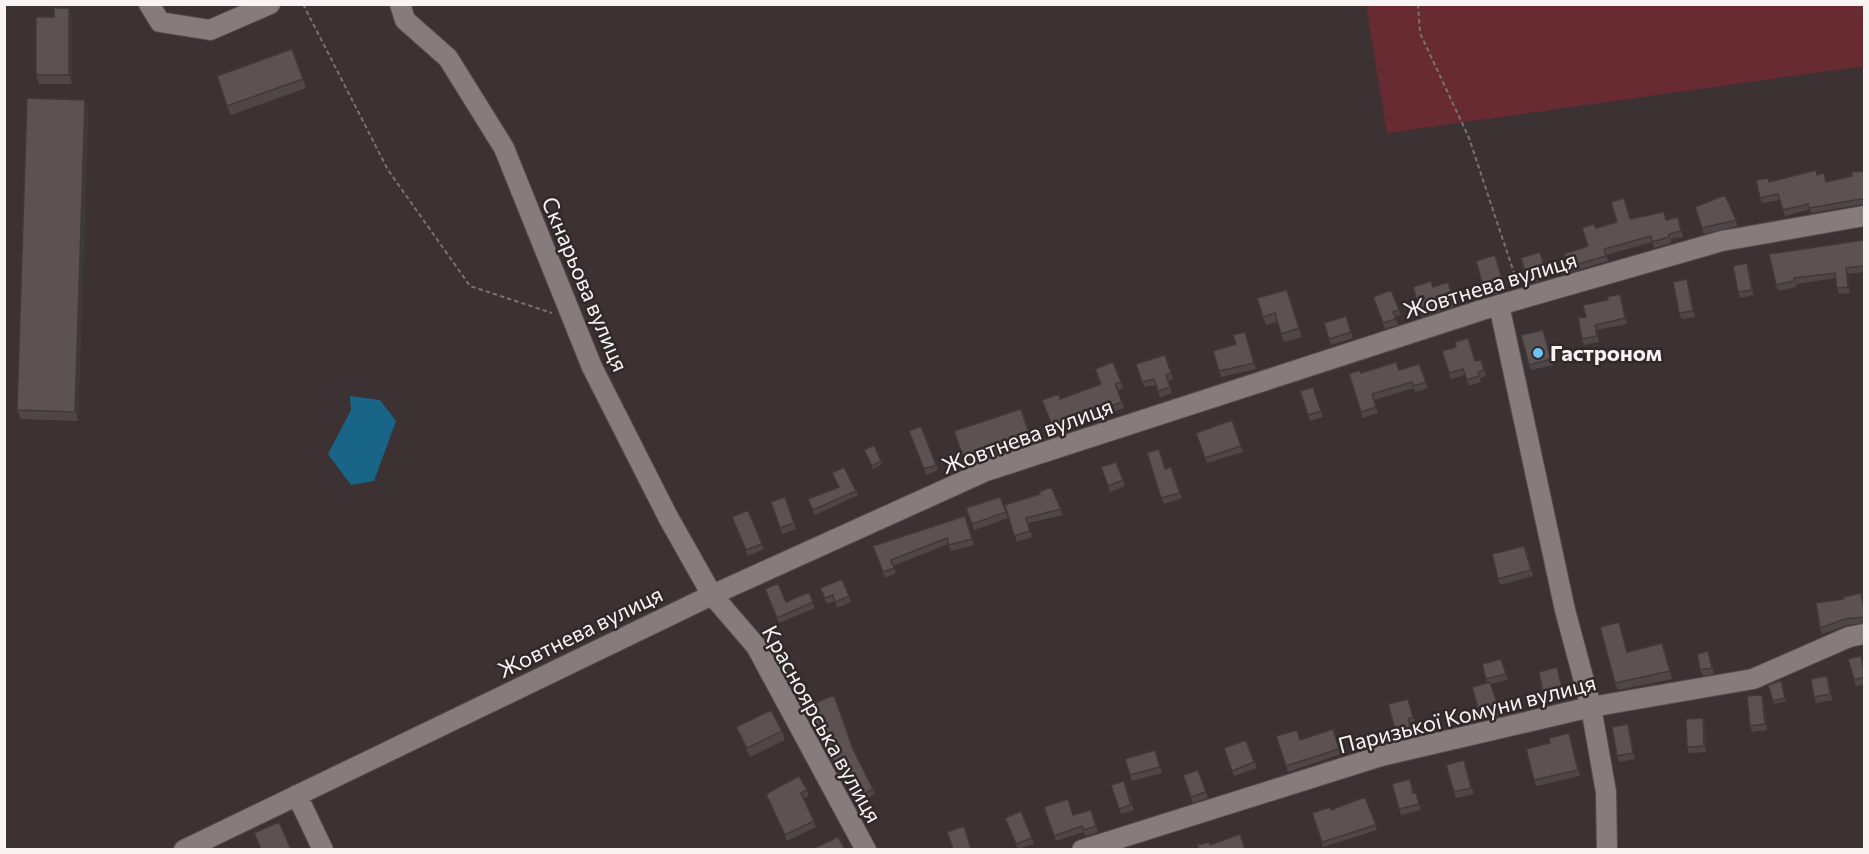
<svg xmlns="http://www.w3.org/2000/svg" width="1869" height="854" font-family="Commissioner,sans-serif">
<rect width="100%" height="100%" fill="#3c3233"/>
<path fill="#682b31" d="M1366,5H1864V66L1387,133Z"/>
<path fill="#186588" d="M350,396L380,400L396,421L374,481L351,485L328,454L351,410Z"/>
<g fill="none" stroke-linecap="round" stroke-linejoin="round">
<defs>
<path id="minor" d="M149,4L160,22L210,30L270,4
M400,4L405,20L448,58L504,148L592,367L668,517L712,595L756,646L866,850
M1499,305L1565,610L1591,707L1606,792L1607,850
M297,795L323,850
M184,850L712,595L986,471L1482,310L1722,241L1864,216
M1082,850L1381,756L1591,707L1753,679L1849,637L1864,634"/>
</defs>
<use href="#minor" stroke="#564e4e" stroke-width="22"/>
<path stroke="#797071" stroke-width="2" stroke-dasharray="4.5 3" stroke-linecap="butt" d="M303,4L388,170L470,286L552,313
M1418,4L1420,33L1469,138L1517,282"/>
<use href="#minor" stroke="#867c7c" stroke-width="20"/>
</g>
<path fill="#4f4747" d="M72,17V84H39L36,75Z
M303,79L306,88L231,115L227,106Z
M85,100L88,109L78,421L21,419L17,410Z
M1864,171V205L1863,204L1811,213L1810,209L1785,216L1780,200L1762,203L1760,198L1768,178L1769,182L1818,175L1827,181L1852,176Z
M1725,195L1738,226L1704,234L1695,207Z
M1630,219L1667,220L1680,223L1683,237L1671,239V243L1654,248L1652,242L1606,255L1608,261L1570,272L1564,254L1588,246L1596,228Z
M1864,240V272L1848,274L1850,293L1839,294L1837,288L1836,278L1796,284V287L1778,291L1776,285Z
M1540,252L1549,278L1529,284L1521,258Z
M1495,255L1506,291L1486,296L1484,290Z
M1747,263L1749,269L1754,295L1740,298L1738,292Z
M1448,282L1456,306L1422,317L1413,287H1433Z
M1689,285L1695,317L1682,319L1679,313Z
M1287,290L1302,337L1284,342L1277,322L1266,325L1263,317Z
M1391,290L1401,315L1395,317L1398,325L1385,329L1373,297Z
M1620,294L1622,300L1627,324L1597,330L1599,342L1584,345L1582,339L1586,317L1608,300Z
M1346,316L1353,338L1331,345L1324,323Z
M1245,332L1256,369L1221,377L1219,371L1236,344Z
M1545,335L1553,365L1531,370L1529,365Z
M1165,355L1173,379L1168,380L1172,393L1160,397L1156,385L1144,387L1136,364Z
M1481,360L1486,376L1480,378L1481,382L1469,386L1465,375L1451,379L1449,373Z
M1419,364L1428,388L1415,392L1414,388L1374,400L1378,413L1363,418L1349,374L1399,370Z
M1121,382L1123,388L1118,390L1124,408L1055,434L1042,400L1060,399Z
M1313,387L1323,417L1310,421L1300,391Z
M1021,409L1032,439L1007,447L1008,451L966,466L954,431Z
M1232,420L1243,452L1207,463L1196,433Z
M921,426L938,470L926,475L909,431Z
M874,445L882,464L873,469L864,450Z
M1116,462L1125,486L1110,492L1101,467Z
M1171,467L1182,498L1164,504L1161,498L1165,469Z
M832,473L856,491L858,495L815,515L808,499L838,487Z
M1051,487L1063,515L1028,523L1032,537L1017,542L1005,505L1040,494Z
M785,497L796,529L782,534L780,528Z
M1000,497L1008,518L974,530L972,524Z
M748,510L764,549L748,556L732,517Z
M965,516L974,545L951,551L948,544L893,566L896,573L885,578L873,546Z
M1527,552L1533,576L1500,585L1498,579Z
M820,588L849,596L851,602L837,608L835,601L827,604Z
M809,592L815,608L779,623L767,594L786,602Z
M1861,593L1864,604V623L1847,625L1822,634L1820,628L1844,599Z
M1619,622L1627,652L1665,650L1672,679L1618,690L1615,683Z
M1861,656L1864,668V684L1856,686L1854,680Z
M1710,657L1714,674L1703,676L1700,670Z
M1482,664H1503L1508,680L1491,684L1501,715L1482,720L1480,714L1487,683Z
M1559,673L1564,694L1546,698L1543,693Z
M1781,681L1786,701L1774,704L1768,685Z
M1829,682L1832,700L1816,703L1814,697Z
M1764,700L1767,730L1752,732L1750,726Z
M1410,705L1415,723L1411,725L1414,735L1398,739L1396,733Z
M808,706L853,749L875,794L861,801L851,781L846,784L823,746Z
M1703,718L1705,724L1706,752L1689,753L1687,747Z
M736,727L782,731L785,740L750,757Z
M1333,729L1341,754L1288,772L1276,736L1300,740Z
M1630,730L1635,759L1619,762L1617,756Z
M1569,733L1580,776L1536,786L1534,780Z
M1246,740L1257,768L1234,776L1224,748Z
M1155,750L1162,773L1132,781L1130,775Z
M1464,760L1474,794L1456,798L1454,792Z
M1198,770L1208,798L1193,803L1183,775Z
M1124,781L1134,810L1121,814L1111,785Z
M1412,784L1414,793L1416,792L1421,810L1401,815L1399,809Z
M807,790L809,796L803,799L816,827L787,841L766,794Z
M1365,797L1377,830L1323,847L1312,813L1331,810Z
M1044,807L1073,815L1091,810L1098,832L1086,836L1084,832L1056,841Z
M1021,811L1034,844L1018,849L1005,818Z"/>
<path fill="#40393a" d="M69,8L72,17V84L69,75Z
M85,100L88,109L78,421L75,412Z
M1747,263L1749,269L1754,295L1752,290Z
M1846,268L1848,274L1850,293L1848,287Z
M1687,279L1689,285L1695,317L1693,311Z
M1620,294L1622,300L1627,324L1625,318Z
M1762,695L1764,700L1767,730L1765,724Z
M1703,718L1705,724L1706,752L1704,746Z
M1628,724L1630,730L1635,759L1633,753Z"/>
<path fill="#5c5253" stroke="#40393a" stroke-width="1.5" d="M54,8H69V75H36V17H54Z
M292,49L303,79L227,106L217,76Z
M27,98L85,100L75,412L17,410Z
M1816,170L1817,175L1824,173L1826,182L1852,176V172L1864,171V200L1861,199L1809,208L1808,204L1783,210L1778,194L1760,198L1756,180L1768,178L1769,182Z
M1725,195L1736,220L1702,228L1695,207Z
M1624,198L1630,219L1664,212L1666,220L1678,217L1681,231L1669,234V237L1652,242L1651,236L1604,249L1606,256L1568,267L1564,254L1588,246L1582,228L1594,224L1596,228L1617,222L1611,202Z
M1864,240V266L1846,268L1848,287L1837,288L1835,273L1794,278V281L1776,285L1769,254Z
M1540,252L1546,273L1527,278L1521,258Z
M1495,255L1504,285L1484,290L1476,261Z
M1747,263L1752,290L1738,292L1733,266Z
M1687,279L1693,311L1679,313L1673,282Z
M1431,281L1433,287L1448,282L1453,300L1420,311L1413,287Z
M1287,290L1299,328L1281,334L1275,313L1263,317L1257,298Z
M1391,290L1399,310L1393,312L1396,319L1383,323L1373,297Z
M1620,294L1625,318L1595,325L1597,336L1582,339L1578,318L1586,317L1583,305L1608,300L1607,297Z
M1346,316L1351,332L1329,339L1324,323Z
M1543,330L1551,359L1529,365L1521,335Z
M1245,332L1254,363L1219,371L1213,351L1236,344L1233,335Z
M1468,338L1475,361L1481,360L1484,370L1478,372L1479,376L1467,380L1463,369L1449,373L1442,351L1456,347L1455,342Z
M1165,355L1171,373L1166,375L1170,387L1158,391L1154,379L1142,382L1136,364Z
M1113,362L1121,382L1115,384L1122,402L1053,428L1042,400L1059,394L1060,399L1101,384L1095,369Z
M1396,362L1399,370L1419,364L1426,382L1413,386L1412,382L1372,394L1376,407L1361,412L1349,374L1360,370L1361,373Z
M1313,387L1321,411L1308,415L1300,391Z
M1021,409L1029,433L1004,442L1006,445L964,460L954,431Z
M1232,420L1241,446L1205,458L1196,433Z
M921,426L936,465L924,469L909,431Z
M874,445L881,461L872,466L864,450Z
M1159,449L1165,469L1171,467L1180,493L1161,498L1147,453Z
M1116,462L1123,480L1108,486L1101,467Z
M844,467L856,491L813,510L808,499L839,487L832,473Z
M1051,487L1061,509L1026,518L1030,531L1014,536L1005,505L1040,494L1039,492Z
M785,497L794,523L780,528L771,502Z
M1000,497L1006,512L972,524L966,508Z
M748,510L762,544L746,550L732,517Z
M965,516L972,539L949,545L947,538L896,558L891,560L894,568L883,572L873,546Z
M1524,546L1531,570L1498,579L1492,554Z
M842,579L849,596L835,602L833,595L825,598L820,588Z
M778,583L786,602L809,592L813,602L777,618L765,589Z
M1861,593L1864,608V617L1845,619L1820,628L1816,603L1844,599L1843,597Z
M1619,622L1627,652L1662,643L1670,671L1615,683L1600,627Z
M1708,651L1712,668L1700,670L1697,654Z
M1861,656L1864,671V677L1854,680L1848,659Z
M1501,659L1506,674L1486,679L1482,664Z
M1557,667L1562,688L1543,693L1539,672Z
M1827,676L1830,694L1814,697L1811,679Z
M1781,681L1785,698L1773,701L1768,685Z
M1490,682L1499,709L1480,714L1472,687Z
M834,695L853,749L873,789L859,796L849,775L844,778L821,740L808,706Z
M1762,695L1765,724L1750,726L1747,696Z
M1408,699L1413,717L1408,719L1411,729L1396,733L1388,704Z
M771,710L782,731L747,748L736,727Z
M1703,718L1704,746L1687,747L1686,719Z
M1628,724L1633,753L1617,756L1612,727Z
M1333,729L1339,749L1286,766L1276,736L1297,730L1300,740Z
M1569,733L1578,770L1534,780L1526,749L1550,743L1549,738Z
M1246,740L1254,762L1232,771L1224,748Z
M1155,750L1160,767L1130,775L1125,759Z
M1464,760L1471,788L1454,792L1446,765Z
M1198,770L1206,792L1191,797L1183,775Z
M799,776L807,790L801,793L814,821L785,835L766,794Z
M1410,779L1413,793L1416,792L1419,804L1399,809L1392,784Z
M1124,781L1131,805L1119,809L1111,785Z
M1365,797L1376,825L1322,842L1312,813L1330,807L1331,810Z
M1068,799L1073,815L1091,810L1096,826L1084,830L1082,826L1054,836L1044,807Z
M1021,811L1032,838L1016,844L1005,818Z
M279,822L291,849H261L254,833Z
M964,826L971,849H953L947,832Z
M1240,834L1245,849H1199L1197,845L1209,842L1210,845Z
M838,837L845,849H812Z"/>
<circle fill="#6ac3f1" stroke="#312829" stroke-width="2" cx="1538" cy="353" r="6"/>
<g text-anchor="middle" stroke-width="5" stroke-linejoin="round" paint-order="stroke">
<g font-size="22" fill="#f9f3f3" stroke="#312829">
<text transform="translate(585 284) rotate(67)" y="8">Скнарьова вулиця</text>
<text transform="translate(1490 285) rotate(-17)" y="8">Жовтнева вулиця</text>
<text transform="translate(1027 436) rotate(-20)" y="8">Жовтнева вулиця</text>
<text transform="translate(580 632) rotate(-26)" y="8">Жовтнева вулиця</text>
<text transform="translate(1467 714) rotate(-14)" y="8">Паризької Комуни вулиця</text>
<text transform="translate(822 724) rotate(61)" y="8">Красноярська вулиця</text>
</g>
<g font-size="22" font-weight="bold" fill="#f9f3f3" stroke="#312829" text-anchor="start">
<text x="1550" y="361">Гастроном</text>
</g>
</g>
<rect width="1869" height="854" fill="none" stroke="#f9f3f3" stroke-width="12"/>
</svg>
